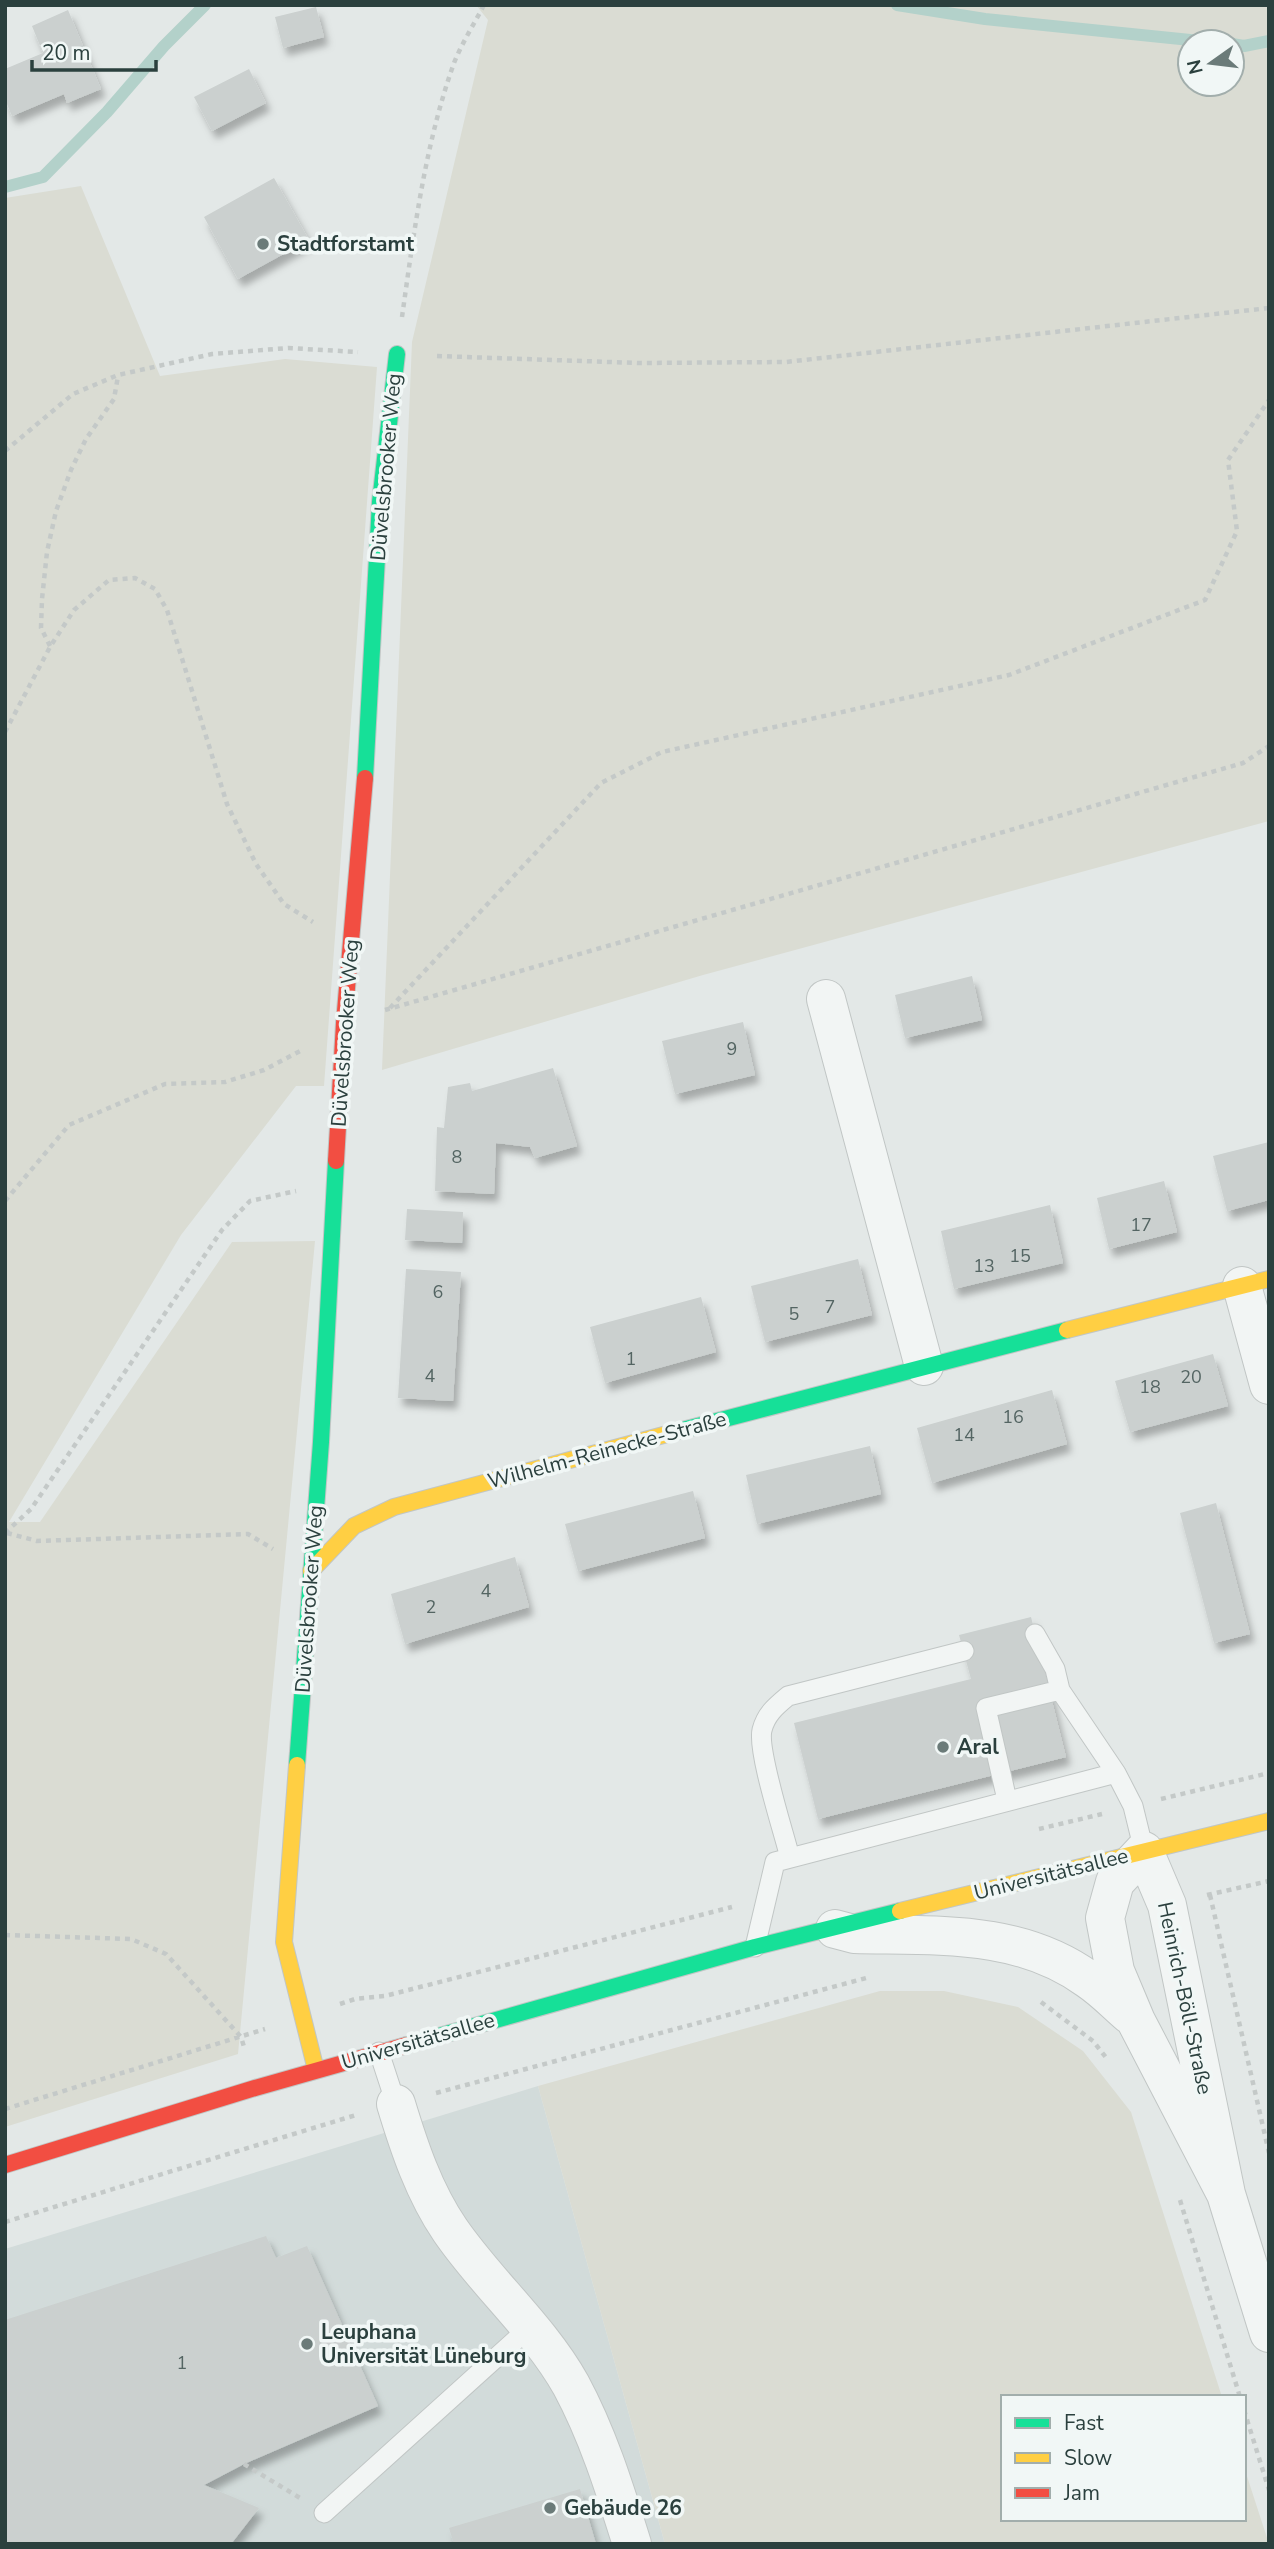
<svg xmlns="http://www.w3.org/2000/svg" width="1274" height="2549" font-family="'Nunito Sans',sans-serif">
<defs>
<filter id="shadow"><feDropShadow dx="4.5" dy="8" stdDeviation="3.5" flood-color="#0004"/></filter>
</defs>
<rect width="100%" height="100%" fill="#e3e8e7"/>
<path fill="#d2dbda" d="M538,2086L665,2544H5V2249Z"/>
<path fill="#dadcd3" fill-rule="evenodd" d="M476,5H1269V821L703,975L382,1070L412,342L488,20ZM1190,42H1232V84H1190Z
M81,186L160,376L285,359L377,367L324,1086H296L181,1235L9,1522H40L232,1242L315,1241L238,2054L5,2127V198Z
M880,1991H944L1018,2007L1083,2051L1131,2112L1222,2397H1003V2519H1244V2467L1269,2544H665L538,2086Z"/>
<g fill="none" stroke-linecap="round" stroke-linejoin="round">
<path stroke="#b3d1ca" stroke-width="12" d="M897,5L985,19L1210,42
M1232,44L1244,46L1269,41
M5,187L43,177L107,112L164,46L205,5"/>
</g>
<path fill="#cbd0cf" filter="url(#shadow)" d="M316,7L324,37L283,48L275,17Z
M68,10L101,89L67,103L64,94L12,116L5,99V69L43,53L32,26Z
M249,69L266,103L212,131L194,97Z
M274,178L309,240L238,279L204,217Z
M972,976L982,1020L905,1038L895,995Z
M743,1022L755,1075L675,1094L662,1041Z
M553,1068L577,1146L535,1158L530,1147L496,1143L494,1194L435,1191L437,1127L444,1128L448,1087L470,1083L472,1091Z
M1269,1142V1200L1227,1211L1213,1156Z
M1164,1181L1177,1232L1109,1249L1097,1198Z
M1050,1205L1063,1263L954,1289L941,1231Z
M407,1209L463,1212L462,1243L405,1240Z
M858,1259L872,1315L765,1342L751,1286Z
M406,1269L461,1272L453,1401L398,1398Z
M701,1297L716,1352L605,1383L590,1327Z
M1213,1354L1228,1406L1130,1432L1115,1381Z
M1052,1390L1067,1444L932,1483L917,1428Z
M870,1446L881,1494L757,1524L746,1475Z
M693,1491L705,1538L578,1571L565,1524Z
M1216,1503L1250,1634L1214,1643L1180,1513Z
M515,1557L529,1607L405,1644L391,1594Z
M1031,1617L1066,1757L818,1819L794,1723L971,1679L959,1635Z
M266,2236L276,2258L307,2246L378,2406L244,2464L204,2485L259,2508L231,2544H5V2320Z
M580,2489L596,2544H454L449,2528Z"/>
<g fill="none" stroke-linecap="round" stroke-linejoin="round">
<defs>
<path id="lane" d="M1035,1634L1055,1669L1060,1690
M1007,1800L986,1708L1060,1690L1116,1773
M790,1858C784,1833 757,1751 762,1730C766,1714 776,1706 788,1696L964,1651
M755,1947L775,1862L1116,1773L1133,1806L1144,1851
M379,2052L396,2104
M324,2513L530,2327"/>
<path id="street" d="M826,999L924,1366
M1242,1286L1269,1385
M835,1929L854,1934C936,1936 1019,1929 1089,1980C1104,1990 1117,2004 1130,2015
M396,2104C409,2147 424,2192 450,2230C487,2284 539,2328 571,2385C598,2435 615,2490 632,2544
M1226,2194L1136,2021L1115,1971L1105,1918L1115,1882L1144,1851L1167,1905L1226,2194L1269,2333"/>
<path id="fast" d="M365,778L380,502L397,354
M671,1433L1067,1330
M297,1765L321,1442L336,1161
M407,2045L755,1947L900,1911"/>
<path id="slow" d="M1067,1330L1269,1279
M311,1571L354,1526L394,1507L671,1433
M297,1765L284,1942L316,2070
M900,1911L1269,1821"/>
<path id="jam" d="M336,1161L344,1023L365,778
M5,2165L255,2088L407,2045"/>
</defs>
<use href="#lane" stroke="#c1c6c5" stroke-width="21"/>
<use href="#street" stroke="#c1c6c5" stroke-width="40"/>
<use href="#fast" stroke="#c1c6c5" stroke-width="18"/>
<use href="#slow" stroke="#c1c6c5" stroke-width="18"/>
<use href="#jam" stroke="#c1c6c5" stroke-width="18"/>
<path stroke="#c4c9c8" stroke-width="4.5" stroke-dasharray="5 5" stroke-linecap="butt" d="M402,317C414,232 425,144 454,63C462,43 474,24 484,5
M437,356L639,363L786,362L1269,308
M5,451L73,394L118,375L212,354L288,348L358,352
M50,646L41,628L42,599L47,552L56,511L71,470L86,439L114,399L118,376
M5,732L50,647L74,610L109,580L135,578L155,589L167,610L227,804L256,864L284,904L313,922
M390,1008L601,783L662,752L1009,675L1205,600L1237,531L1228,460L1269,400
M385,1010L1243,763L1269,746
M5,1201L69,1125L165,1084L225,1082L264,1070L302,1050
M5,1533L31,1509L222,1230L250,1201L296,1191
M7,1533L37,1541L248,1534L273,1549
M1161,1799L1269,1773
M1039,1829L1102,1814
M1207,1895L1269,1881
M1210,1895L1269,2153
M5,1935L131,1939L166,1954L241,2037L245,2050
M1041,2002L1093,2041L1108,2060
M340,2004L355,1999L385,1996L732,1907
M436,2093L870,1977
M5,2109L265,2029
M1180,2200L1240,2397
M5,2222L356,2115
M1244,2410L1269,2490
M244,2464L300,2498"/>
<use href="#lane" stroke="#f2f5f4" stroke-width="19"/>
<use href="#street" stroke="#f2f5f4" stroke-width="38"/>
<use href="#fast" stroke="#16e098" stroke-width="16"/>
<use href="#slow" stroke="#ffcf43" stroke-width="16"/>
<use href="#jam" stroke="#f24e42" stroke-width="16"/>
</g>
<g fill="#6b7b79" stroke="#f1f7f6" stroke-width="2.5">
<circle cx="263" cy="244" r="7"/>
<circle cx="943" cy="1747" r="7"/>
<circle cx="307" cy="2344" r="7"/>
<circle cx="550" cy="2508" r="7"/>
</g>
<g text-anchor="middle" stroke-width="7" stroke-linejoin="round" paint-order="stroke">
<g font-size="18" fill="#546563">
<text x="732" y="1055">9</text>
<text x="457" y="1163">8</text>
<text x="1141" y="1231">17</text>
<text x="1020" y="1262">15</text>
<text x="984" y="1272">13</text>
<text x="438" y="1298">6</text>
<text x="830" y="1313">7</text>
<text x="794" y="1320">5</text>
<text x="631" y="1365">1</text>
<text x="430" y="1382">4</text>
<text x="1191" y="1383">20</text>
<text x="1150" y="1393">18</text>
<text x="1013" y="1423">16</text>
<text x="964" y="1441">14</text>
<text x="486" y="1597">4</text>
<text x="431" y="1613">2</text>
<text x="182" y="2369">1</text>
</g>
<g font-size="21" font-weight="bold" fill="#2b403e" stroke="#f1f7f6" text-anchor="start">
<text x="277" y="251">Stadtforstamt</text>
<text x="957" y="1754">Aral</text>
<text x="321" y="2339">Leuphana<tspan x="321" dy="24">Universität Lüneburg</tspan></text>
<text x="564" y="2515">Gebäude 26</text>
</g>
<g font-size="21" fill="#2b403e" stroke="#f1f7f6">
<text transform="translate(386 467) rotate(-85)" y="7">Düvelsbrooker Weg</text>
<text transform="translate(345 1033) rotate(-86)" y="7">Düvelsbrooker Weg</text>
<text transform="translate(607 1450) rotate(-15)" y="7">Wilhelm-Reinecke-Straße</text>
<text transform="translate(309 1599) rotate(-86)" y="7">Düvelsbrooker Weg</text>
<text transform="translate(1051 1874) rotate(-14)" y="7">Universitätsallee</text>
<text transform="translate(1185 1998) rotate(78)" y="7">Heinrich-Böll-Straße</text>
<text transform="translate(418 2041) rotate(-16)" y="7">Universitätsallee</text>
</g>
</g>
<rect width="1274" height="2549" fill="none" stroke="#2b403e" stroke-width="14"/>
<rect x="1001" y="2395" width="245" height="126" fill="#f1f7f6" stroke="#a2aeac" stroke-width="2"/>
<rect x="1015" y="2418" width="35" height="10" fill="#16e098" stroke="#a2aeac" stroke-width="2"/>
<text x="1064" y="2430" font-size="21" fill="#2b403e">Fast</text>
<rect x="1015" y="2453" width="35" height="10" fill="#ffcf43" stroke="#a2aeac" stroke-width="2"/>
<text x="1064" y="2465" font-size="21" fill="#2b403e">Slow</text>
<rect x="1015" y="2488" width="35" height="10" fill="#f24e42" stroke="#a2aeac" stroke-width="2"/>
<text x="1064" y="2500" font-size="21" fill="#2b403e">Jam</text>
<g transform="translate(1211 63) rotate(256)"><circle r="33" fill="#f1f7f6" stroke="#a2aeac" stroke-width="2"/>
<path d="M0-5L12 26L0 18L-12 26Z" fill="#6b7b79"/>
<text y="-10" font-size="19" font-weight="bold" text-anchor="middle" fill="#2b403e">N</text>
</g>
<path d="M32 60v10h124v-10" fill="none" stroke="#2b403e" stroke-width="3.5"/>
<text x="42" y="60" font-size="21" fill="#2b403e" stroke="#f1f7f6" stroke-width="5" paint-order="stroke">20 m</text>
</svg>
